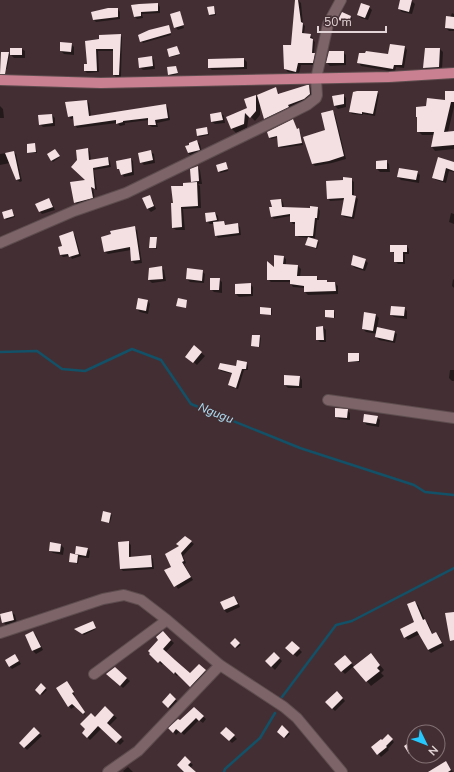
<svg xmlns="http://www.w3.org/2000/svg" width="454" height="772" font-family="'Nunito Sans',sans-serif">
<rect width="100%" height="100%" fill="#432f33"/>
<path fill="#0007" d="M298,0L301,3L303,24L305,26L304,34L310,35L313,38V40L315,42L314,53L317,56L315,65H301L299,74L288,72L285,69L292,46Z
M402,0L412,1L415,4L412,14L402,12L399,9Z
M158,4L160,7V13L142,14L143,18L137,19L135,17L133,6Z
M214,7L216,15L211,16L209,15Z
M369,7L372,10L368,20L361,18L358,15Z
M118,9L120,12V19L96,22L94,20Z
M179,12L181,14H180L184,28L178,30L175,27Z
M452,13L454,14V31H449L446,28Z
M342,14L352,18L350,24L340,21Z
M169,26L171,35L143,43L141,41Z
M120,35L122,37L121,77H116L114,75V51H98L99,72L87,73L85,71L88,65L86,41Z
M61,43L71,44L74,47V55L64,54L61,51Z
M177,47L180,55L171,57L170,56Z
M405,47L407,50L404,68L396,67L395,72L361,66L359,63L389,56Z
M22,49L25,51V58H14L11,55Z
M426,49H440L443,52L442,70H427L424,67Z
M330,52H343L346,55V65L330,66L327,63Z
M8,53L10,54L7,69L2,68Z
M152,57L154,60L155,69L143,70L140,67Z
M244,59L247,62V69L212,70L209,67Z
M176,67L178,74L170,76L169,74Z
M309,86L313,90L314,98L268,122L265,119L260,104V115L255,121L249,115L247,128L236,133L232,129L227,118L248,108L245,100L256,96L259,98L276,89L280,95Z
M377,92L379,94L375,116L363,114V115L352,114L350,112Z
M454,92V107L448,132H454V149L435,151L432,147L435,135H422L418,131L427,107L446,101Z
M343,95L346,98V107L338,109L335,106L333,97Z
M87,101L89,103L91,116L166,105L168,108L170,120L157,123L158,127H152L149,125V120L125,123V125L120,126L117,123L77,128L75,125L74,118L71,119L69,116Z
M0,106L3,109L4,118H0Z
M332,112L335,114L346,159L332,163L315,166L313,164Z
M221,113L224,116L225,123L215,124L212,122Z
M52,115L55,118V126L43,127L40,124Z
M293,120L297,130L300,131L303,145L281,148L279,147L278,137L271,139L270,137Z
M207,128L209,135L199,137L198,135Z
M197,141L200,144L202,152L191,156L188,153Z
M35,144L37,153H29L28,152Z
M88,149L90,152L91,161L108,158L110,161L111,167L94,170L97,190L93,188L95,200L77,205L75,202L87,180Z
M13,152L16,154L22,181L20,182L17,180L10,163L0,165V154Z
M56,152L60,157L53,162L52,161Z
M151,152L154,154L155,163L144,165L141,162Z
M438,158L454,163V172L449,171L446,183L436,180L433,178Z
M131,159L133,161L134,175L124,177L118,168Z
M386,161L389,164L390,172H380L377,169Z
M226,163L228,171L220,173L219,171Z
M198,167L200,170L202,184H198L200,186L201,208L183,209L185,230H176L173,228L174,204L184,187L194,183L192,181Z
M417,172L420,175L419,183L401,180L398,177Z
M351,179L354,182V196L358,199L354,219L344,217L342,215L345,200L330,201L328,198L344,181Z
M149,196L152,199L156,209L151,212L148,209Z
M49,200L52,203L55,210L42,214L40,212Z
M281,200L283,202L284,208L310,210L311,207L318,208L320,211L319,220H317L315,238H310L319,242L317,249L308,246L309,238L299,237L296,235V224H293L291,221V216L274,219L272,216L273,208Z
M12,210L15,217L6,220L5,218Z
M215,213L218,216L219,223L224,222L226,226L237,224L240,227L241,235L218,238L216,235L214,224H210L207,221Z
M451,213L454,214V224L449,222Z
M134,227L137,230L142,263L135,264L132,261L131,250L108,254L105,252Z
M72,233L75,235L81,256L72,259L70,256L63,257L61,255L63,247Z
M156,238L157,240V249L152,248L150,247Z
M407,246L409,249V254H405V264H398L395,261V254L391,251Z
M283,256L286,259V265L298,266L301,269L300,277H317L319,281L335,283L338,286V294L308,295L305,292V288L293,287L291,284V282H271L268,279Z
M365,260L368,263L365,271L355,268L352,265Z
M161,267L164,270L166,281L152,283L149,280L150,269Z
M202,271L205,274L204,283L190,282L187,279Z
M219,279L222,282V293L214,292L211,289Z
M453,279L454,280V288L452,286Z
M250,284L253,287V296L239,297L236,294Z
M148,301L150,304L148,314L140,312L137,309Z
M271,308L272,310V315L261,313Z
M404,308L407,311V319L394,317L391,315Z
M334,311L335,313V318L326,317Z
M365,313L376,315L379,318L377,328L394,332L397,334L395,343L379,340L376,337L377,334L366,332L363,329Z
M323,327L326,330V342H320L317,339Z
M259,336L261,338L260,347H254L252,346Z
M194,347L205,356L197,365L190,359Z
M359,354L360,362H350L349,361Z
M246,363L248,365V370H244L238,389L231,387L229,385L232,374L221,371L219,369L237,368Z
M450,370H454V381H452L449,378Z
M300,377L302,380V388H288L285,385Z
M347,410L350,413V420L339,419L336,416Z
M377,417L380,420L379,427L367,425L364,422Z
M110,514L112,515L110,523L102,521Z
M128,542L131,545V558L151,556L153,559L154,569L123,571L121,569Z
M191,542L194,544L183,556L186,563L184,564L193,580L178,589L166,570L172,568L166,555Z
M51,543L61,545L64,548L63,555L53,553L50,551Z
M87,548L90,551L89,558L79,557L78,564L70,561L71,554L78,556L76,554Z
M234,597L237,600L240,607L227,613L224,610L222,603Z
M415,602L418,605L425,620L428,623L433,635L436,633L439,636L444,646L431,653L428,650L420,634L408,640L405,637L415,622Z
M12,612L15,615L17,623L6,625L3,622Z
M93,623L96,629L84,635L77,630Z
M33,632L36,635L43,650L36,654L33,651L26,635Z
M163,633L174,643L165,653L190,674L199,665L208,674L194,689L179,674L177,676L163,663L162,665L149,651L160,640Z
M235,639L241,645L237,648L231,643Z
M292,642L302,652L297,657L287,648Z
M274,653L282,661L275,670L266,661Z
M15,655L21,664L12,669L10,667Z
M345,657L354,666L345,674L336,665Z
M375,659L384,670L381,673L384,676L371,686L355,667Z
M115,668L130,681L123,688L108,674Z
M67,683L75,695L74,696L86,716L76,706L71,709L58,688Z
M41,685L47,690L42,695L37,690Z
M337,692L345,701L335,711L326,702Z
M170,694L178,702L172,710L164,702Z
M105,707L117,718L109,726L124,741L120,745L102,728L90,740L83,733Z
M194,708L206,719L203,723L199,720L184,735L180,731L176,735L170,728L180,722Z
M282,727L290,734L286,738L278,732Z
M34,728L42,736L27,750L20,743Z
M226,728L237,739L232,743L222,733Z
M388,736L394,742L388,749L389,750L381,757L373,747Z
M414,740V756L412,757L406,748Z
M185,758L193,765L190,768L195,772H183L181,770Z
M446,762L453,772H438Z
M128,767L133,772H124L123,771Z"/>
<g fill="none" stroke-linecap="round" stroke-linejoin="round">
<path stroke="#125167" stroke-width="2.5" d="M0,352L37,351L62,369L85,371L132,349L161,360L191,404L300,448L414,485L425,492L454,495
M282,697L336,625L352,621L454,568
M224,772L225,769L260,738L275,713"/>
</g>
<path fill="#f4dfe3" d="M295,0H298L301,22L303,23L302,33L311,34L310,38L313,39L312,53H315L313,63H298L296,72L284,69L283,45H291Z
M400,0H412L409,12L398,9Z
M158,3V11L141,12V16L134,17L131,5L139,4Z
M361,3L370,6L365,18L357,15Z
M214,6L215,14L209,15L207,7Z
M108,8H118V17L93,20L91,12Z
M180,11L184,25L174,28L170,14Z
M342,12L351,16L349,23L338,20Z
M446,16L454,17V29L445,28Z
M169,25L171,33L140,42L138,35L149,30Z
M121,34L119,75H113V49H96L97,71H84V64H87L85,41L99,39V35Z
M60,42L72,43L71,52L60,51Z
M390,44L405,46L402,65H394L393,69L357,63L359,53H365L366,51L388,54Z
M177,46L180,54L169,57L167,49Z
M10,48H22V55H10Z
M425,48H440L439,67L423,68Z
M329,51H344V63H326Z
M1,52H9L5,74H0Z
M152,56L153,66L139,68L138,58Z
M244,58V67L208,68V59Z
M176,66L178,73L168,75L167,67Z
M307,85H309L310,94L304,99L288,105L289,107L264,119L257,95L276,87L278,94Z
M357,91H378L373,114L362,112V114L349,112L353,92Z
M445,91H454V102H451L444,132L454,131V145L431,147L434,132H417V117H416V107L426,106L427,98L445,100Z
M344,94V104L334,106L332,96Z
M256,95V111L250,118L245,113L244,124L231,129L226,117L247,108L244,99Z
M87,100L89,116L166,104L168,118L155,120L156,125H148V118L123,121V122L116,124V120L74,126L73,116L68,117L65,102Z
M333,110L344,156L329,161L312,164L303,137L325,130L321,113Z
M221,112L223,120L211,122L210,114Z
M52,114L53,123L39,125L38,115Z
M293,119L297,129L299,128L302,143L278,147L277,136L269,138L267,132Z
M207,127L208,134L197,136L196,129Z
M197,140L200,150L188,153L185,146L189,145V143Z
M35,143L36,152L27,153V144Z
M88,148L89,160L108,157L109,165L93,168L95,189L91,187L93,198L74,203L70,182L85,180L71,167L77,160L76,150Z
M55,149L60,156L51,161L47,154Z
M151,150L153,160L140,163L138,153Z
M14,151L20,179L16,180L5,153Z
M438,157L454,162V171L446,168L443,181L432,178Z
M131,158L132,172L121,175L119,169H117L116,161Z
M387,160V169H376V161Z
M226,162L228,169L218,172L216,165Z
M198,166L199,181L191,182L190,169Z
M399,168L418,171L416,180L397,177Z
M343,177L352,178V195L356,196L352,217L341,215L344,198L327,199L326,181L343,180Z
M197,182L198,206L181,207L182,227L172,228L171,203H173L171,186H183V183Z
M150,195L154,206L147,209L142,198Z
M49,198L53,207L39,212L35,204Z
M281,199L282,207L310,208V206L318,207L317,218H315L313,236H295V222H290V214L271,217L269,207H272L270,200Z
M12,209L14,216L4,219L2,212Z
M215,212L217,220L206,222L205,213Z
M224,221L225,225L238,223L239,233L215,236L213,222Z
M135,226L140,260L131,261L130,247L104,252L101,237L111,234L110,231Z
M73,231L79,254L69,257L68,254L60,255L58,247L62,246L59,236Z
M150,237H157L156,248H149Z
M308,237L318,240L316,248L305,245Z
M390,245H407V252H403V262H394V252H390Z
M274,255L284,256L283,264L298,265L297,276H317V280H327V282H335L336,291L304,292V286L290,284V280H267V261L274,267Z
M353,255L366,259L363,269L351,265Z
M162,266L163,279L148,280L149,268Z
M187,268L203,270L202,281L186,279Z
M210,278H220L219,290H210Z
M251,283V294H235V284Z
M138,298L148,300L146,311L136,309Z
M178,298L187,300L186,308L176,306Z
M391,306L405,307L404,316L390,315Z
M260,307L271,308V315L260,314Z
M325,310H334V318L325,317Z
M364,312L376,314L373,331L362,329Z
M323,326L324,340H316V327Z
M377,327L395,331L393,341L375,337Z
M252,335H260L259,347L251,346Z
M194,345L202,352L193,363L185,357Z
M348,353H359V361L348,362Z
M237,360L247,362L246,369H242L236,388L228,385L232,373L218,369L220,363L236,366Z
M284,375L300,376L299,386L284,385Z
M335,408L348,409L347,418L335,417Z
M364,414L378,416L376,424L363,422Z
M103,511L111,513L109,523L101,521Z
M185,536L192,541L181,553L184,561L182,562L191,577L174,587L164,570L171,567L165,554L179,546L176,544Z
M129,541V557L151,555L152,567L120,569L118,542Z
M50,542L61,544L60,552L49,551Z
M76,546L88,548L86,556L75,554Z
M70,553L78,555L77,563L69,562Z
M234,596L238,604L224,610L220,602Z
M415,601L423,620L425,619L432,634L436,632L442,643L428,650L417,631L404,638L400,629L414,622L407,604Z
M12,611L14,620L2,623L0,614Z
M454,612V640L450,641L445,613Z
M93,621L96,628L82,634L74,629Z
M33,631L41,647L32,651L25,635Z
M163,631L171,640L163,649L175,660L190,673L199,664L206,670L190,687L175,672L174,674L160,661L158,663L149,654L150,653L148,651L158,640L156,637Z
M235,638L240,643L235,648L230,643Z
M292,641L300,648L293,655L285,648Z
M274,652L280,658L271,667L265,661Z
M371,653L380,665L377,668L380,671L366,682L353,667Z
M15,654L19,661L9,667L5,660Z
M345,655L352,663L341,672L334,664Z
M115,667L127,678L120,686L106,674Z
M67,681L74,692L72,693L85,712L83,714L72,704L68,707L56,688Z
M41,683L46,688L40,695L35,690Z
M337,691L343,698L332,709L325,702Z
M170,693L176,699L168,708L162,702Z
M105,706L114,715L107,723L122,737L116,743L98,726L87,738L82,733L85,729L80,724L91,713L95,717Z
M194,707L204,716L199,721L196,718L181,733L176,729L173,733L168,728L178,719L180,720Z
M282,725L289,732L284,738L277,732Z
M34,727L40,733L24,748L19,743Z
M226,727L235,735L229,741L220,733Z
M388,734L393,739L386,746L387,747L377,755L371,747L381,739L382,740Z
M414,739V751L409,754L404,746Z
M185,756L191,762L188,765L196,772H184L177,765Z
M446,761L451,770L448,772H428Z"/>
<g fill="none" stroke-linecap="round" stroke-linejoin="round">
<defs>
<path id="minor" d="M0,243L74,211L126,193L287,115L307,105L316,98L317,95L316,79L328,24L341,0
M328,400L454,418
M0,633L103,599L124,595L141,600L167,620L220,665L284,707L297,718L342,772
M94,674L167,620
M108,772L138,751L220,665"/>
<path id="major" d="M0,80L101,83L389,77L454,73"/>
</defs>
<use href="#minor" stroke="#5d4c4f" stroke-width="12"/>
<use href="#major" stroke="#5d4c4f" stroke-width="12"/>
<use href="#minor" stroke="#7c6468" stroke-width="10"/>
<use href="#major" stroke="#c98090" stroke-width="10"/>
</g>
<g text-anchor="middle" stroke-width="4" stroke-linejoin="round" paint-order="stroke">
<g font-size="12" font-style="italic" fill="#afe0f6" stroke="#432f33">
<text transform="translate(216 413) rotate(22)" y="4">Ngugu</text>
</g>
</g>
<g transform="translate(426 744) rotate(133)"><circle r="19" fill="#432f33" stroke="#837175"/>
<path d="M0-3L7 15L0 10L-7 15Z" fill="#26c9fe"/>
<text y="-6" font-size="11" font-weight="bold" text-anchor="middle" fill="#e3d5d7">N</text>
</g>
<path d="M318 26v6h68v-6" fill="none" stroke="#e3d5d7" stroke-width="2"/>
<text x="324" y="26" font-size="12" fill="#e3d5d7" stroke="#432f33" stroke-width="3" paint-order="stroke">50 m</text>
</svg>
